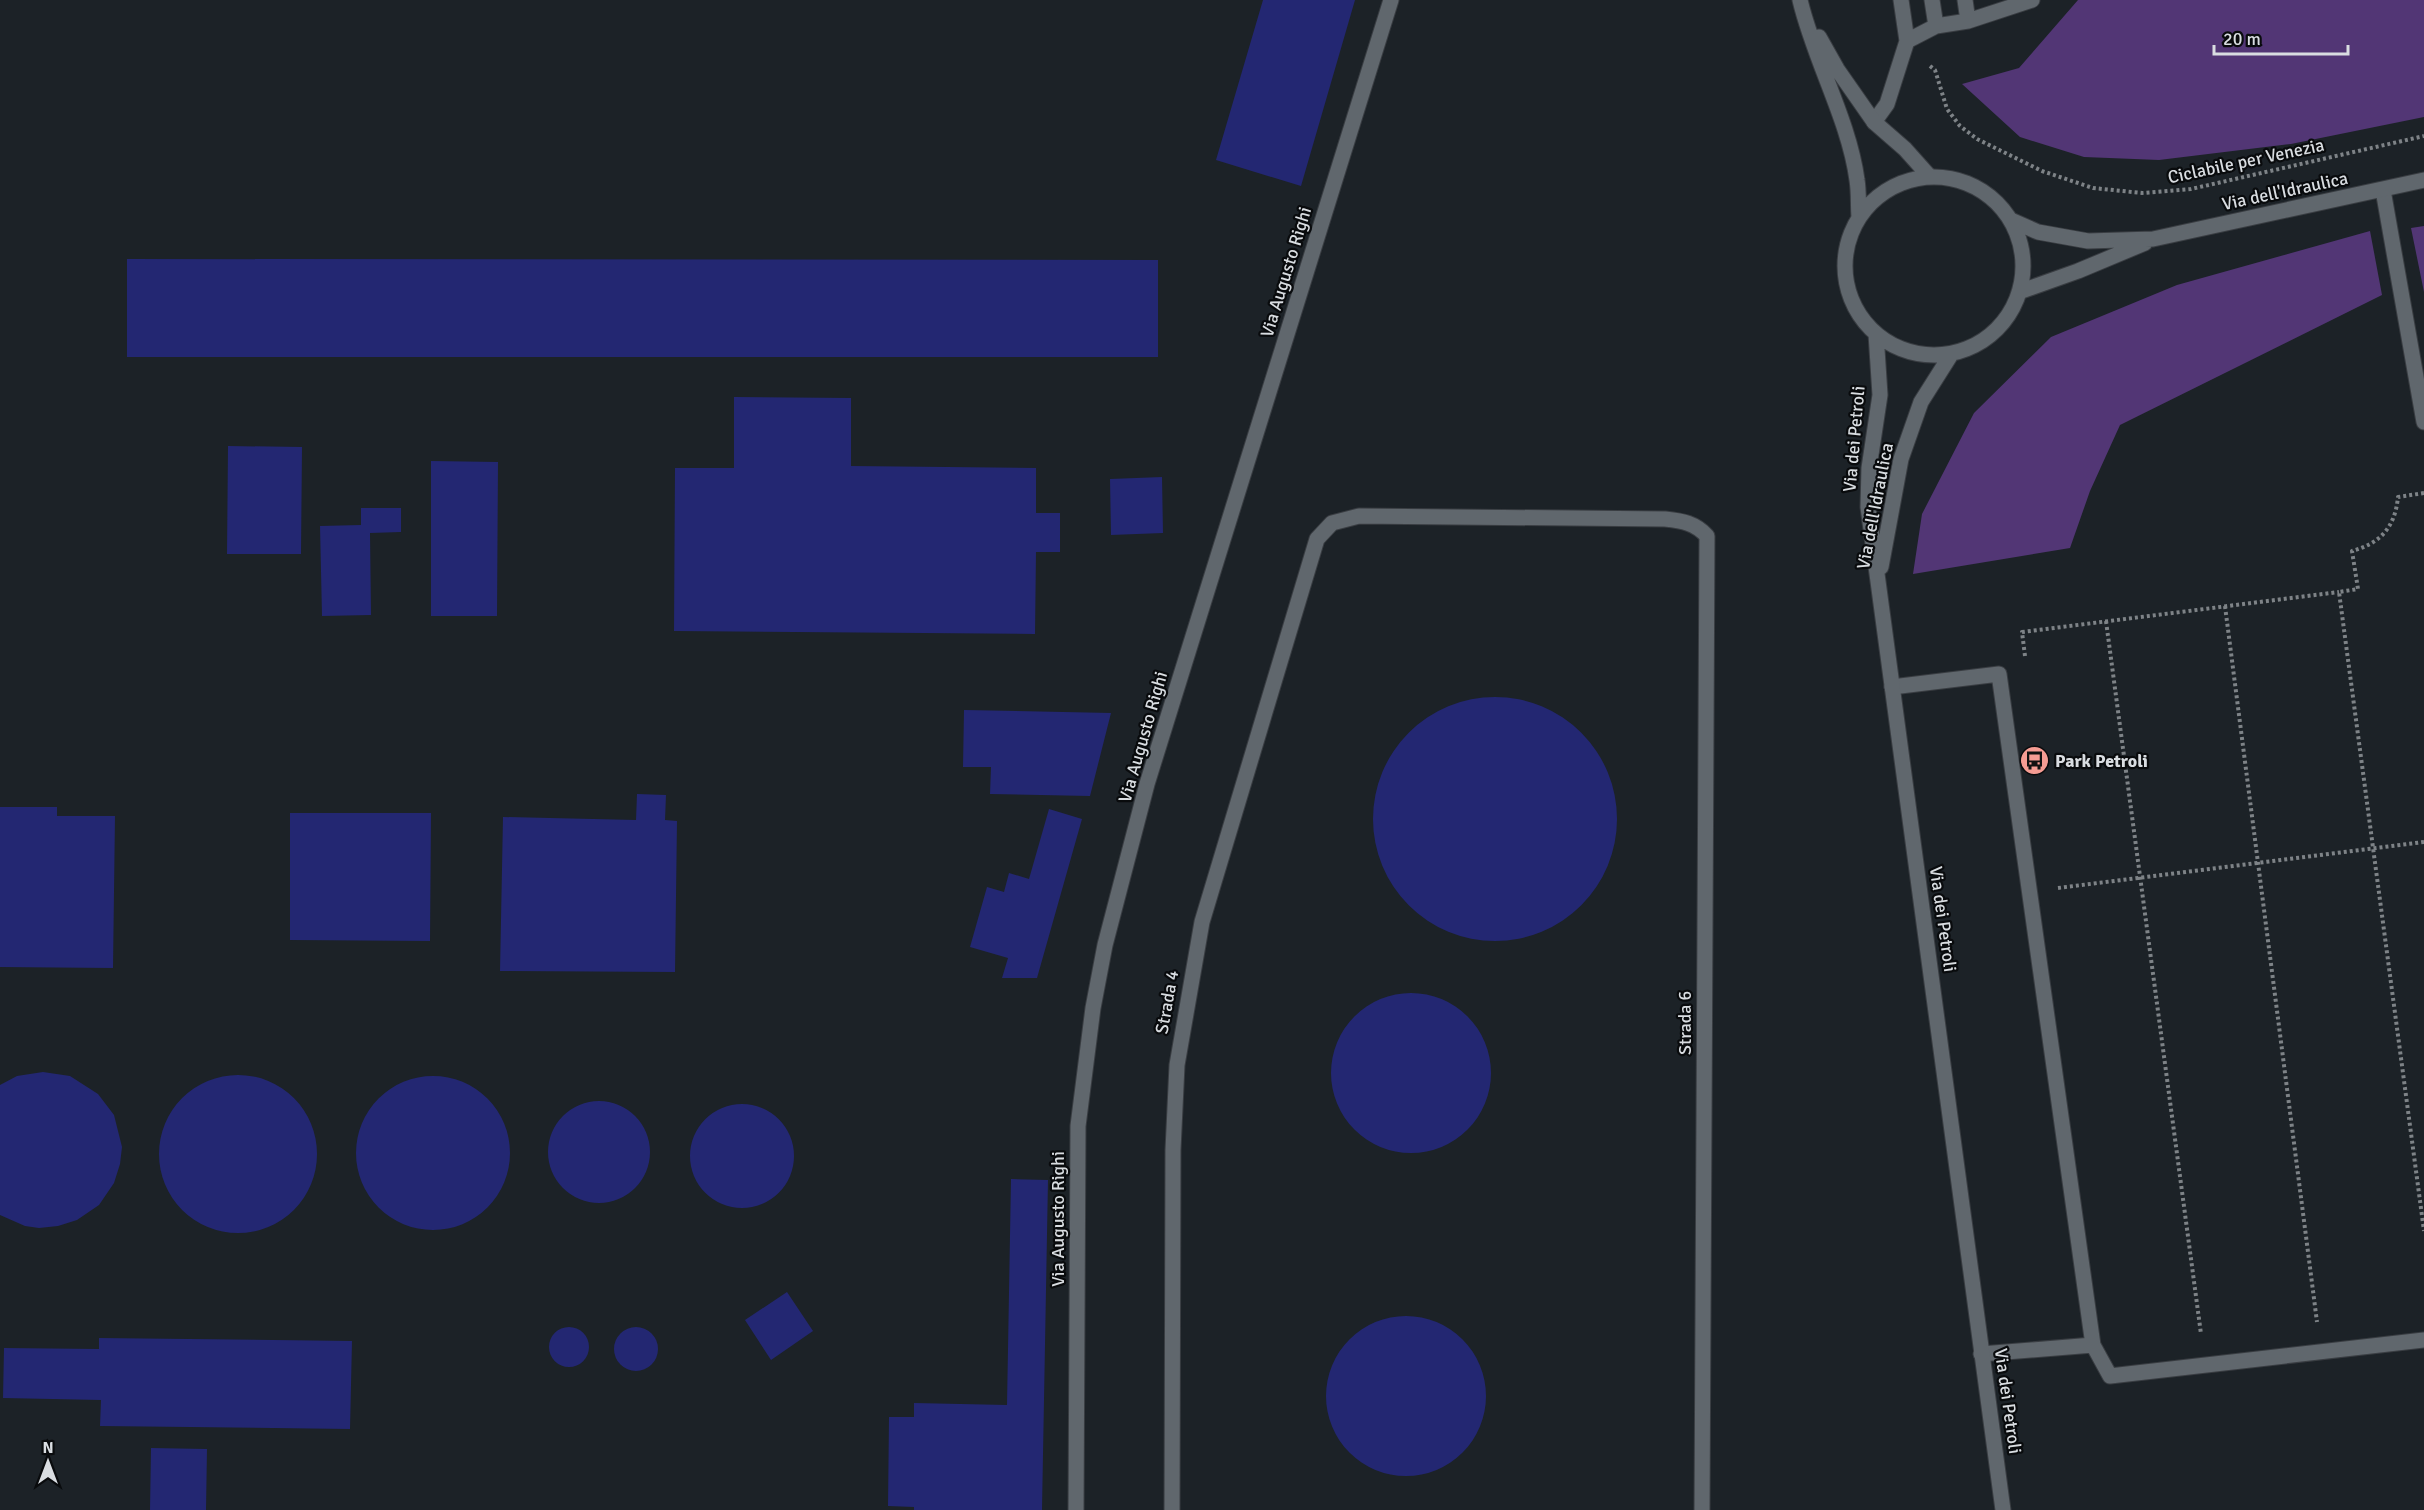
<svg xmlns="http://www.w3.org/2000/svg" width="2424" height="1510" font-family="Signika,sans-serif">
<rect width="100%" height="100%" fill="#1c2227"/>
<path fill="#523675" d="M2078,0H2424V117L2291,144L2159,160L2084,157L2020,137L1962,84L2019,68Z
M2424,226V292L2411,228Z
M2370,231L2382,295L2120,425L2090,491L2070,548L1913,574L1922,514L1974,413L2051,337L2177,285Z"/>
<path fill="#232772" d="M1263,0H1355L1301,186L1216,160Z
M127,259L1158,260V357H127Z
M734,397L851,398V466L1036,468V513H1060V552H1036L1035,634L674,631L675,468H734Z
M228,446L302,447L301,554H227Z
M431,461L498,462L497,616H431Z
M1162,477L1163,533L1111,535L1110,479Z
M361,508H401V532L370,533L371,615L322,616L320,526L361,525Z
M1373 819a122 122 0 1 1 244 0a122 122 0 1 1-244 0Z
M964,710L1111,713L1090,796L990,794L991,767H963Z
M637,794L666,795L665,820L677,821L675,972L500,971L503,817L636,820Z
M0,807H57V816H115L113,968L0,967Z
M1049,809L1082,819L1037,978H1002L1008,958L970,947L987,887L1004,892L1009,873L1029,879Z
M290,813H431L430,941L290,940Z
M1331 1073a80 80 0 1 1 160 0a80 80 0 1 1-160 0Z
M43,1072L70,1076L98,1094L114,1115L122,1147L120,1164L114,1183L99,1205L77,1220L58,1226L39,1228L25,1226L0,1215V1085L17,1076Z
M159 1154a79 79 0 1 1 158 0a79 79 0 1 1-158 0Z
M356 1153a77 77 0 1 1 154 0a77 77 0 1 1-154 0Z
M548 1152a51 51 0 1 1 102 0a51 51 0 1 1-102 0Z
M690 1156a52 52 0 1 1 104 0a52 52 0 1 1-104 0Z
M1011,1179L1048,1180L1042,1510H914V1507L888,1506L889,1417H914V1403L1007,1405Z
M787,1292L813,1331L771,1360L745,1320Z
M1326 1396a80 80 0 1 1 160 0a80 80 0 1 1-160 0Z
M549 1347a20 20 0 1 1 40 0a20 20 0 1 1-40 0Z
M614 1349a22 22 0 1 1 44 0a22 22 0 1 1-44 0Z
M99,1338L352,1341L350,1429L100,1426L101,1400L3,1398L4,1348L99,1349Z
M151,1448L207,1449L206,1510H150Z"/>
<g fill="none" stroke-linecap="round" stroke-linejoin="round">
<defs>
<path id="service" d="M1901,0L1907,41
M1932,0L1936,26
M1965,0L1968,21
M1874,122L1887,104L1907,41L1936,26L1968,21L2032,0
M2383,190L2424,422
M1892,687L1999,674L2093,1345L2110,1376L2424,1340
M1981,1354L2093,1345
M1172,1510L1173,1150L1177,1065L1202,922L1317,539L1332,523L1359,516L1665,519C1683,521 1695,523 1707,536L1702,1510"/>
<path id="minor" d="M1800,0C1814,60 1849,120 1857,180C1859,192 1858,205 1859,217
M1819,37L1837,69L1874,122L1905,149L1930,177
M1845 266a89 89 0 1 1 178 0a89 89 0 1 1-178 0Z
M2011,220L2038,232L2088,241L2153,239L2424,180
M2019,292L2078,271L2145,243
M1876,334L1880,395L1869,468L1868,507L2003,1510
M1881,567L1901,459L1921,402L1952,353
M1076,1510L1078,1126L1093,1008L1105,945L1147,784L1391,0"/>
</defs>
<use href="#service" stroke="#393d42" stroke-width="17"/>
<use href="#minor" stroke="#393d42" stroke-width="17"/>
<path stroke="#7e8387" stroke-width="4" stroke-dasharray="3 3" stroke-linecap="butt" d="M1930,66L1935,70L1947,109L1960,126L1977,139L2042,171L2093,188L2142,193L2191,189L2424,136
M2424,493L2398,497C2395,527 2381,543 2352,551L2358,589L2339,592L2424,1231
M2225,606L2317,1322
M2106,621L2201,1334
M2025,656L2022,632L2339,592
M2058,888L2424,842"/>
<use href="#service" stroke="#60676d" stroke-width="15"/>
<use href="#minor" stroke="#60676d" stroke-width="15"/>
</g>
<defs>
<symbol id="bus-disc" viewBox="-11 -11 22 22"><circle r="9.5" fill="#f59c93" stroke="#090b0d"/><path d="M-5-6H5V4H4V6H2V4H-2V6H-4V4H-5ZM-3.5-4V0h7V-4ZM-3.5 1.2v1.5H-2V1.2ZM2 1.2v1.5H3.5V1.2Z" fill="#111"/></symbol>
</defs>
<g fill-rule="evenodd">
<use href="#bus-disc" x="2018" y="744" width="33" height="33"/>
</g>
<g text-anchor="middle" stroke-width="4.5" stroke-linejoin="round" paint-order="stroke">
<g font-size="18" fill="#d9dde1" stroke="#090b0d">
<text transform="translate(2246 161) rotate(-12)" y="6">Ciclabile per Venezia</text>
<text transform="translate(2285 191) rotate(-12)" y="6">Via dell'Idraulica</text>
<text transform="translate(1286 272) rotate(-73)" y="6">Via Augusto Righi</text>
<text transform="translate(1854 439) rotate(-85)" y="6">Via dei Petroli</text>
<text transform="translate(1875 506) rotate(-79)" y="6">Via dell'Idraulica</text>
<text transform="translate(1143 737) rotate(-74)" y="6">Via Augusto Righi</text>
<text transform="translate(1943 919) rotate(82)" y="6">Via dei Petroli</text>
<text transform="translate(1167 1002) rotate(-80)" y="6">Strada 4</text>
<text transform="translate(1685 1023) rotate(-90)" y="6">Strada 6</text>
<text transform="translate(1058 1219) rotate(-90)" y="6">Via Augusto Righi</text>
<text transform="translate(2008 1401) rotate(82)" y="6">Via dei Petroli</text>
</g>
<g font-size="18" font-weight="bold" fill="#d9dde1" stroke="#090b0d" text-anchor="start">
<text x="2055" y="767">Park Petroli</text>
</g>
</g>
<g transform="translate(48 1462)" stroke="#090b0d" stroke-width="4.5" paint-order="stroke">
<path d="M0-4.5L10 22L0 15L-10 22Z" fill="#d9dde1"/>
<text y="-9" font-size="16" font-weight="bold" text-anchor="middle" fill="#d9dde1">N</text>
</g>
<path d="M2214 45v9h134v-9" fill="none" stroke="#d9dde1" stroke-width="3"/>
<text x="2223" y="45" font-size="18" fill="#d9dde1" stroke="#090b0d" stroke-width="4.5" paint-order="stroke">20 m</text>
</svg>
